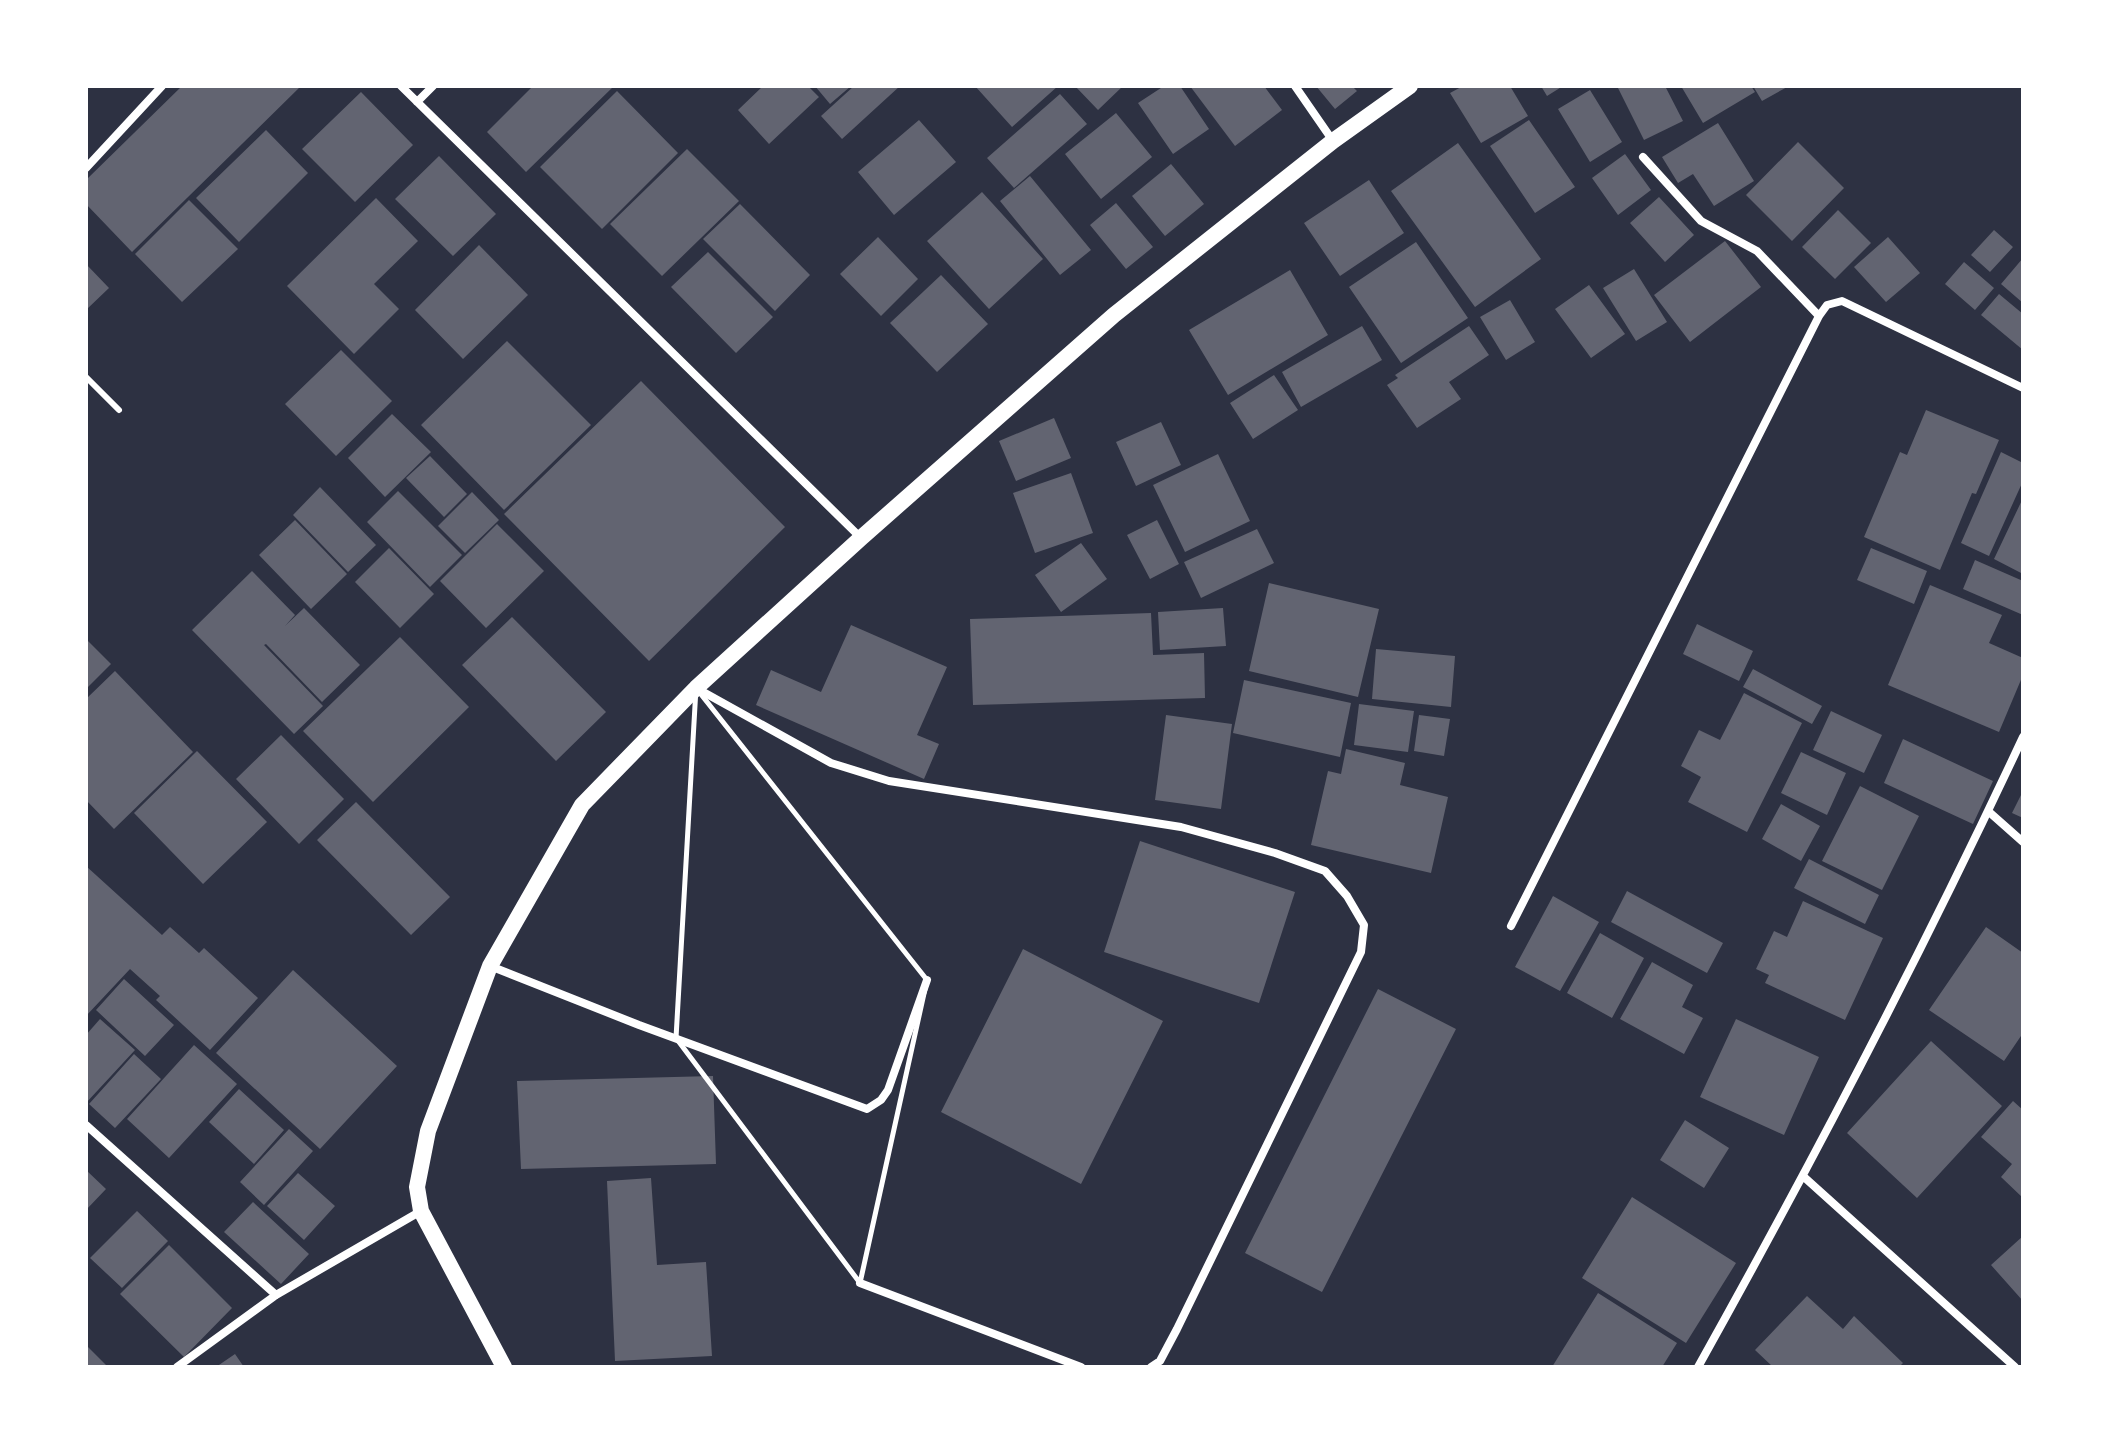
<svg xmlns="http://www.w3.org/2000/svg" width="2109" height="1453" font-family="'Playfair Display',serif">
<rect width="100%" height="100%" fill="#2d3142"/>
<path fill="#626471" d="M182,86H301L132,252L86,204V180Z
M533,86H614L526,172L487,132Z
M763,86H808L819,97L769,144L738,110Z
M815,86H851L830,104Z
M854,86H900L842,139L821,116Z
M975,86H1058L1012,127Z
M1075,86H1123L1098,110Z
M1164,86H1180L1209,129L1173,154L1138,103Z
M1190,86H1264L1282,110L1235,146Z
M1316,86H1352L1357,91L1335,109Z
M1463,86H1510L1528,116L1481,143L1450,93Z
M1541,86H1563L1547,96Z
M1617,86H1665L1683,121L1644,140Z
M1681,86H1751L1755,92L1703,123Z
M1753,86H1789L1762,101Z
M1590,90L1622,142L1590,162L1558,109Z
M617,91L678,153L602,229L540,167Z
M361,92L413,145L355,202L302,149Z
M1060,94L1087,124L1014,188L987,158Z
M1116,113L1152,157L1101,199L1065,154Z
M919,120L956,162L894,215L858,172Z
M1529,120L1575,187L1535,213L1490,146Z
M1718,123L1754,181L1714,206L1693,174L1678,183L1662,157Z
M266,130L308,173L239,242L196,198Z
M1798,142L1844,188L1792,241L1746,195Z
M1458,143L1541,259L1475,307L1391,191Z
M687,149L739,201L662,276L610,224Z
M1625,154L1651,190L1618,215L1592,178Z
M439,156L496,214L453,256L395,199Z
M1171,164L1204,204L1165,236L1132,196Z
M1030,176L1091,250L1060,275L1000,201Z
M1369,180L1404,233L1340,276L1304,223Z
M982,192L1043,259L989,309L927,241Z
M1659,197L1694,235L1665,262L1630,223Z
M376,198L418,241L374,284L399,309L354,354L287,286Z
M189,200L238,249L182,302L135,254Z
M1116,203L1153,247L1126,269L1090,225Z
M740,204L810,275L775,311L703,239Z
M1838,210L1871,243L1835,279L1802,247Z
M1994,230L2013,247L1990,272L1971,255Z
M878,237L918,279L881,316L840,274Z
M1888,237L1920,273L1886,302L1854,267Z
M1725,241L1761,287L1690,342L1654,295Z
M1416,242L1468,318L1401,363L1349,287Z
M479,245L528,295L463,359L415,310Z
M708,252L773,317L736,353L671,287Z
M2023,258V303L2001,284Z
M1964,262L1994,288L1975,310L1945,284Z
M86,264L109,288L86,310Z
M1634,269L1667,322L1636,341L1603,288Z
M1290,270L1328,335L1228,395L1189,330Z
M941,275L988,324L937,372L890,323Z
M1589,285L1625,334L1591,358L1555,309Z
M1999,294L2023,314V350L1981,315Z
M1510,300L1535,342L1506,360L1480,317Z
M1362,326L1382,360L1301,407L1282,372Z
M1469,326L1489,355L1449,382L1461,399L1417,428L1387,385L1398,378L1395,375Z
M507,341L591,425L504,510L421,425Z
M341,350L392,401L336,456L285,404Z
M1274,375L1298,410L1253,439L1230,403Z
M641,381L785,527L649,661L504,514Z
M1926,410L1999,440L1976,494L1972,493L1940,570L1864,537L1900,452L1907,455Z
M392,414L431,452L385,497L348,458Z
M1054,418L1071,458L1016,481L999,441Z
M1161,422L1181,465L1136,486L1116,442Z
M2001,452L2023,463V481L1989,556L1961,543Z
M1218,454L1250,521L1185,552L1153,485Z
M430,456L467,494L444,517L406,478Z
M1071,473L1093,533L1035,553L1013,493Z
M320,487L376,545L348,572L293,515Z
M398,491L462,555L430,587L367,522Z
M472,492L499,520L465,553L438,526Z
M2023,498V574L1994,559Z
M295,520L347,574L311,609L259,555Z
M1157,520L1179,564L1150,579L1127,535Z
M497,524L544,571L486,628L440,581Z
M1257,529L1274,563L1201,598L1184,562Z
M1081,543L1107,579L1061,612L1035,575Z
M389,548L434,594L400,628L355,582Z
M1871,548L1927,571L1914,604L1857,580Z
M1975,560L2023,581V615L1963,589Z
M252,571L295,615L285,626L304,608L360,665L322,702L266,644L264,645L323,706L294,734L192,630Z
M1269,583L1379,609L1358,697L1249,671Z
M1930,585L2002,615L1989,643L2023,658V675L1999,732L1888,685Z
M1223,608L1226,646L1160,650L1158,612Z
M1151,613L1153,655L1204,653L1205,698L973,705L970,619Z
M512,617L606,712L556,761L462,665Z
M1697,624L1753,651L1739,681L1683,654Z
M851,625L947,667L917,735L939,744L924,779L756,705L771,670L821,692Z
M400,637L469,707L373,802L303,731Z
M86,639L111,664L86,689Z
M1376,649L1455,656L1451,707L1372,699Z
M1753,669L1822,706L1812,724L1743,687Z
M115,671L193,752L114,829L86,800V699Z
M1244,680L1351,703L1340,757L1233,733Z
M1744,693L1802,723L1747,832L1688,802L1701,777L1681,766L1699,730L1720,740Z
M1359,704L1414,711L1408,752L1354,745Z
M1831,711L1882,735L1864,773L1813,750Z
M1166,715L1232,724L1221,809L1155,800Z
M1419,715L1450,719L1444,756L1414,751Z
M281,735L344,799L299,844L236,779Z
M1903,739L1993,781L1973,824L1884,783Z
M1346,749L1405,763L1400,785L1448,797L1431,873L1311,845L1328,771L1341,774Z
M197,751L267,822L203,884L134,813Z
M1801,752L1846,773L1827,815L1781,793Z
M1860,786L1919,816L1882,890L1822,861Z
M2023,791V818L2012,813Z
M356,802L450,897L411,935L317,840Z
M1781,804L1820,826L1801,861L1762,839Z
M1140,841L1295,892L1259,1003L1104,952Z
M1809,859L1879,895L1865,924L1794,888Z
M86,866L162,935L170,927L199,953L204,948L258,998L210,1050L156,1000L160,996L130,969L86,1016Z
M1627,891L1723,943L1707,973L1611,922Z
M1553,896L1599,922L1560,991L1515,967Z
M1803,901L1883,938L1845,1020L1765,983L1769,975L1756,969L1774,931L1787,937Z
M1986,927L2023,953V1033L2004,1061L1929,1010Z
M1600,933L1644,958L1612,1018L1567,993Z
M1023,949L1163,1021L1081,1184L941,1112Z
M1652,962L1693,985L1682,1007L1703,1018L1684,1054L1620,1019Z
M293,970L397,1066L320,1149L216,1053Z
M124,979L174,1025L145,1056L96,1010Z
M1378,989L1456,1029L1322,1292L1245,1253Z
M100,1019L135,1050L86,1103V1035Z
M1736,1019L1819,1057L1784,1135L1700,1097Z
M1931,1041L2002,1106L1917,1198L1847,1133Z
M194,1045L237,1084L169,1158L127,1119Z
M134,1054L161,1079L115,1128L89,1104Z
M713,1076L716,1164L521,1169L517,1081Z
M239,1089L284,1130L254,1164L209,1122Z
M2013,1101L2023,1110V1198L2001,1177L2012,1164L1981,1137Z
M1685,1120L1729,1148L1704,1188L1660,1160Z
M289,1129L313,1151L264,1205L240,1182Z
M86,1170L106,1189L86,1210Z
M298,1173L335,1206L304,1240L267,1206Z
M651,1178L657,1265L706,1262L712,1356L615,1361L607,1181Z
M1632,1197L1736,1263L1686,1343L1582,1278Z
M253,1202L309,1254L281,1284L224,1232Z
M137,1211L168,1241L122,1288L90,1258Z
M2023,1236V1301L1991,1265Z
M169,1245L232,1308L184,1357L120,1294Z
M1598,1293L1677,1343L1662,1367H1552Z
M1807,1296L1843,1329L1854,1316L1903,1363L1899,1367H1773L1755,1350Z
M86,1345L108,1367H86Z
M235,1354L244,1367H216Z"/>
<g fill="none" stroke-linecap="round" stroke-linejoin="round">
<path stroke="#fff" stroke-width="5" d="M696,688L927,980L860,1283L676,1038Z"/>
<path stroke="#fff" stroke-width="6" d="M86,377L119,410"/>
<path stroke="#fff" stroke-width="8" d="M401,86L861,538
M1295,86L1333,141
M417,102L433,86
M1643,157L1701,221L1757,251L1819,316
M86,168L162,86
M696,688L831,763L889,781L1181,827L1275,853L1325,871L1347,896L1364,925L1361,952L1177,1329L1160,1361L1151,1367
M1988,811L2023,842
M1511,926L1819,316L1827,305L1842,301L2023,388
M490,966L639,1025L867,1109L881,1100L888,1090L927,980
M86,1125L276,1295
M1804,1177L2015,1367
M860,1283L1081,1367
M177,1367L276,1295L421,1211
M1698,1367C1813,1161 1923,951 2023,737"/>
<path stroke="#fff" stroke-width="16" d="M504,1367L421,1211L417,1187L428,1131L490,966L582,805L696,688L861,538L1114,315L1333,141L1410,86"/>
</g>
<rect width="2109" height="1453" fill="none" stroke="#ffffff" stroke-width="176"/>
</svg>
